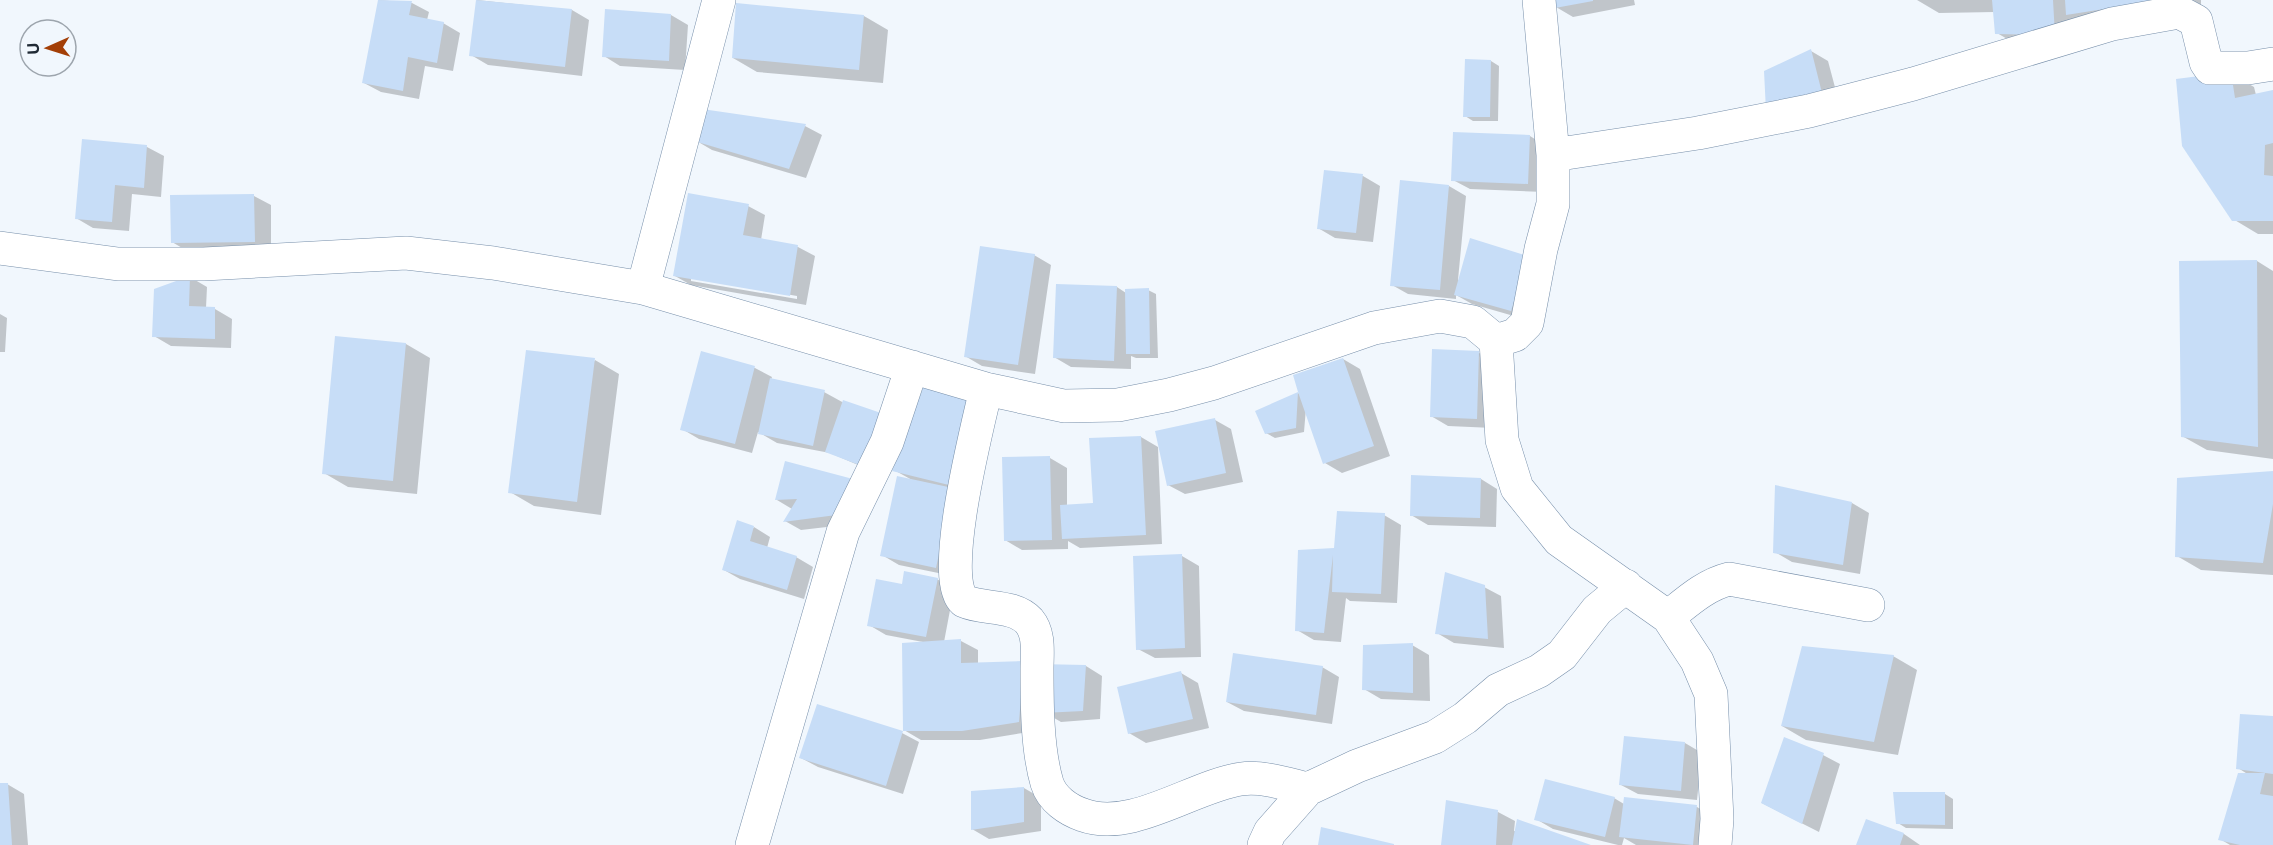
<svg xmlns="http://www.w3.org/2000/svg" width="2273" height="845" font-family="Inter,sans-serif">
<rect width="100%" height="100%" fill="#f1f7fd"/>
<path fill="#0003" fill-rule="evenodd" d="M379,0L412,3L429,12L427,20L443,23L460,33L453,71L425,66L419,99L381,92L364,83Z
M477,0L572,10L589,20L582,76L488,65L471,55Z
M1555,0H1634L1635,5L1573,17L1556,7Z
M1917,0H2201V11L2021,47L1997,33L1995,12L1939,13Z
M671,15L688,25L685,70L620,66L604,56Z
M864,16L888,30L883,83L757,72L733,58Z
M1811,51L1828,61L1840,106L1784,120Z
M1491,61L1499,66L1498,121H1473L1465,116Z
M2230,73L2254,87L2256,95L2273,91V234H2258L2233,219Z
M703,111L805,126L822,135L806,178L712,150L695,140Z
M1530,136L1546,146L1545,192L1470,189L1453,180Z
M83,141L147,147L164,156L161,197L132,194L129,231L93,228L76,218Z
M1325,172L1363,176L1380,186L1373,242L1335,238L1318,228Z
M1449,186L1466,196L1458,280L1527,257L1528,320L1472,304L1456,295V299L1408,294L1392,285Z
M254,196L271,205V251L189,252L172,242Z
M748,206L765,215L761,240L798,247L815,256L806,305L691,285L675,276ZM691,278L797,296V299L691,281Z
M1034,255L1051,265L1035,374L982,366L965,356Z
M2257,261L2273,271V459L2207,450L2182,436Z
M190,277L207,287L206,308L215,309L232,319L231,348L171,346L154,336Z
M1057,285L1117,287L1126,293L1148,290L1156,294L1158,358H1136L1131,356V369L1071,367L1054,357Z
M0,314L7,318L5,352H0Z
M337,337L406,344L430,358L417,494L348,487L324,473Z
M1434,351L1479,353L1496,362L1493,428L1448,426L1431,416Z
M702,353L755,368L772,377L771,380L824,392L844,403L879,474L830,453L777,443L758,432L752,453L699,439L682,429Z
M1343,359L1360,369L1390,456L1342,473L1325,463L1306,408L1304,432L1275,438L1266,433L1257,412L1298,393L1301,395Z
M595,360L619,374L601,515L534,506L510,492Z
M974,404L953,576L899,565L882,555L912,480L894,470Z
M1215,420L1231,429L1243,482L1185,494L1168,485Z
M1141,437L1158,447L1162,544L1080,548L1068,541V549L1022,550L1005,540L1004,458H1050L1067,468V506L1094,505Z
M786,463L861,523L801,530L785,521L792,509L777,500Z
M2273,473V575L2201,570L2177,556Z
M1481,479L1497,489L1496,527L1428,525L1411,515Z
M1852,503L1869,513L1860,574L1792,562L1775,552Z
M1384,515L1401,525L1397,603L1350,601L1346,598L1341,642L1314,640L1297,630L1299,551L1336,550Z
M754,527L770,537L767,548L796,557L813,567L804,599L740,579L724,570Z
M1182,556L1199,566L1201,657L1155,658L1138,649Z
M937,579L954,589L944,642L961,641L978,650V664L1086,666L1102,676L1100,719L1061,722L1044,712L1035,731L980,740H921L904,730L923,642L886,635L869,625L903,586Z
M1484,587L1501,596L1504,648L1454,643L1437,633Z
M1412,645L1429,655L1430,701L1381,699L1364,689Z
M1893,656L1917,670L1898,755L1806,740L1782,726Z
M1322,667L1339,677L1332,724L1244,711L1227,702Z
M1181,673L1198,683L1209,728L1146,743L1129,733Z
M2273,718V845H2230L2220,839L2249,775L2238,768Z
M902,733L919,742L903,794L818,767L801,758Z
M1685,743L1702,753L1697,800L1638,794L1621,785Z
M1823,755L1840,764L1819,832L1762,803Z
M7,784L24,794L28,845H0V785Z
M1024,788L1041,798V831L989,839L972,829Z
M1945,794L1953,799V829L1906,828L1898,823Z
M1614,798L1624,804L1625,799L1697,807L1714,817L1710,845H1636L1624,838L1622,845H1618L1553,829L1536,819Z
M1498,812L1515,821L1514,831L1587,845H1443Z
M1867,821L1904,834L1920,845H1857Z"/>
<path fill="#c7ddf7" d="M378,0L412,1L409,15L444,22L437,63L408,57L403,91L362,83Z
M476,0L572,9L565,67L469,56Z
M1553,0H1593V1L1555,8Z
M1992,0H2053L2055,35L1995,34Z
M2065,0H2155V1L2066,15Z
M736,3L864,15L859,70L732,58Z
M605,9L671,14L669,61L602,57Z
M1811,49L1823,97L1766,111L1764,71Z
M1465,59L1491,60L1490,117H1463Z
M2231,72L2235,98L2273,90V143L2265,145L2264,175L2273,176V221H2232L2182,146L2176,79Z
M702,109L806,124L789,169L694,141Z
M1453,132L1530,135L1528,184L1451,181Z
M82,139L147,145L144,188L115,185L112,222L75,219Z
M1324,170L1363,174L1356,233L1317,229Z
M1400,180L1449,185L1440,290L1390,286Z
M688,193L749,204L743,235L798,245L790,296L673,276Z
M254,194L255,242L171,243L170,195Z
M1470,238L1528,256L1511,311L1454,295Z
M980,246L1035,254L1018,365L964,357Z
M2257,260L2258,447L2181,437L2179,261Z
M190,276L189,306L215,307V339L152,337L154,289Z
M1056,284L1117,286L1114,361L1053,358Z
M1149,288L1150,354H1126L1125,289Z
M335,336L406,343L393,481L322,474Z
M1432,349L1479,351L1477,419L1430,417Z
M526,350L595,358L577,502L508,493Z
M701,351L755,366L735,444L680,430Z
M1343,358L1374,446L1323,464L1298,392L1296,428L1265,434L1255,411L1298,392L1293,375Z
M770,378L825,390L813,446L758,434Z
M924,385L975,402L953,486L892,471Z
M843,400L881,413L862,466L825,452Z
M1215,418L1226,473L1167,486L1155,431Z
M1141,436L1146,535L1062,539L1060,505L1093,503L1089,438Z
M1050,456L1052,540L1004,541L1002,457Z
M785,461L853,479L844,514L783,522L797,499L775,500Z
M2273,471V504L2263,563L2175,557L2177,478Z
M1411,475L1481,478L1480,518L1410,516Z
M897,476L953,488L936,568L880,556Z
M1775,485L1852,502L1843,565L1773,553Z
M1337,511L1385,513L1381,594L1332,592L1333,555L1324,633L1295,631L1298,550L1334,548Z
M737,520L754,526L750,541L797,556L787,590L722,570Z
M1182,554L1185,648L1136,650L1133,556Z
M904,571L938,578L926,637L867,626L876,579L902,584Z
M1445,572L1485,585L1488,639L1435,634Z
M961,639V663L1024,661L1019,722L962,731H903L886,786L799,758L817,704L903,731L902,643Z
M1413,643V693L1362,690L1363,645Z
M1802,646L1894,655L1874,742L1781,726Z
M1233,653L1323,666L1316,715L1226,702Z
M1037,664L1086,665L1083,711L1042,713Z
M1181,671L1193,719L1128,734L1117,687Z
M2240,714L2273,716V774L2236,769Z
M1624,736L1685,742L1681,791L1619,785Z
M1784,737L1824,753L1802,824L1761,803Z
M2238,773H2265L2260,794L2273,796V845H2240L2218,840Z
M1545,779L1615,797L1605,837L1534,820Z
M0,783H8L12,845H0Z
M1024,787V822L971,830V791Z
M1893,792H1945V825L1896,824Z
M1624,797L1697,805L1693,845L1619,837Z
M1446,800L1498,810L1496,845H1441Z
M1517,819L1591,845H1512Z
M1866,819L1904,833L1900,845H1856Z
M1321,827L1394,844V845H1318Z"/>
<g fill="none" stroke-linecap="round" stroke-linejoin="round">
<defs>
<path id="minor" d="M1553,155L1698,133L1809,111L1913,84L2112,24L2179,12L2196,21L2206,62L2210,68H2248L2273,64
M0,248L118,264H204L406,253L493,263L643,288L986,389L1064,406L1118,405L1169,395L1214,383L1374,328L1440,316L1473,322L1496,341L1502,440L1517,488L1559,540L1668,617L1697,661L1711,694L1717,819L1715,845
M643,288L719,0
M1496,341L1515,335L1527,323L1541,249L1553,204V155L1539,0
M986,389C978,425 938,578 964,601C984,610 1013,604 1029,621C1040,634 1037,653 1037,669C1037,704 1037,749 1047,783C1052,799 1068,810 1083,815C1132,833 1193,786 1241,779C1263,776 1287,784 1308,789
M1668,617C1687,602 1705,585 1729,579L1868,605
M752,845L843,532L887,442L912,367
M1264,845L1270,832L1308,789L1357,766L1435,737L1465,718L1498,690L1539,671L1562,655L1597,610L1626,586"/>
</defs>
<use href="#minor" stroke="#778faa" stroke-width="34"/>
<use href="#minor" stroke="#fff" stroke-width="33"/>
</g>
<g transform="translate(48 48) rotate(267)"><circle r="28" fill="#f1f7fd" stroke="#9da5ad" stroke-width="1.5"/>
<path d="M0-4.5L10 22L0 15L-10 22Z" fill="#a33f07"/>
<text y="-9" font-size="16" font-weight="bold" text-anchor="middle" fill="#202a35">U</text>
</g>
</svg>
